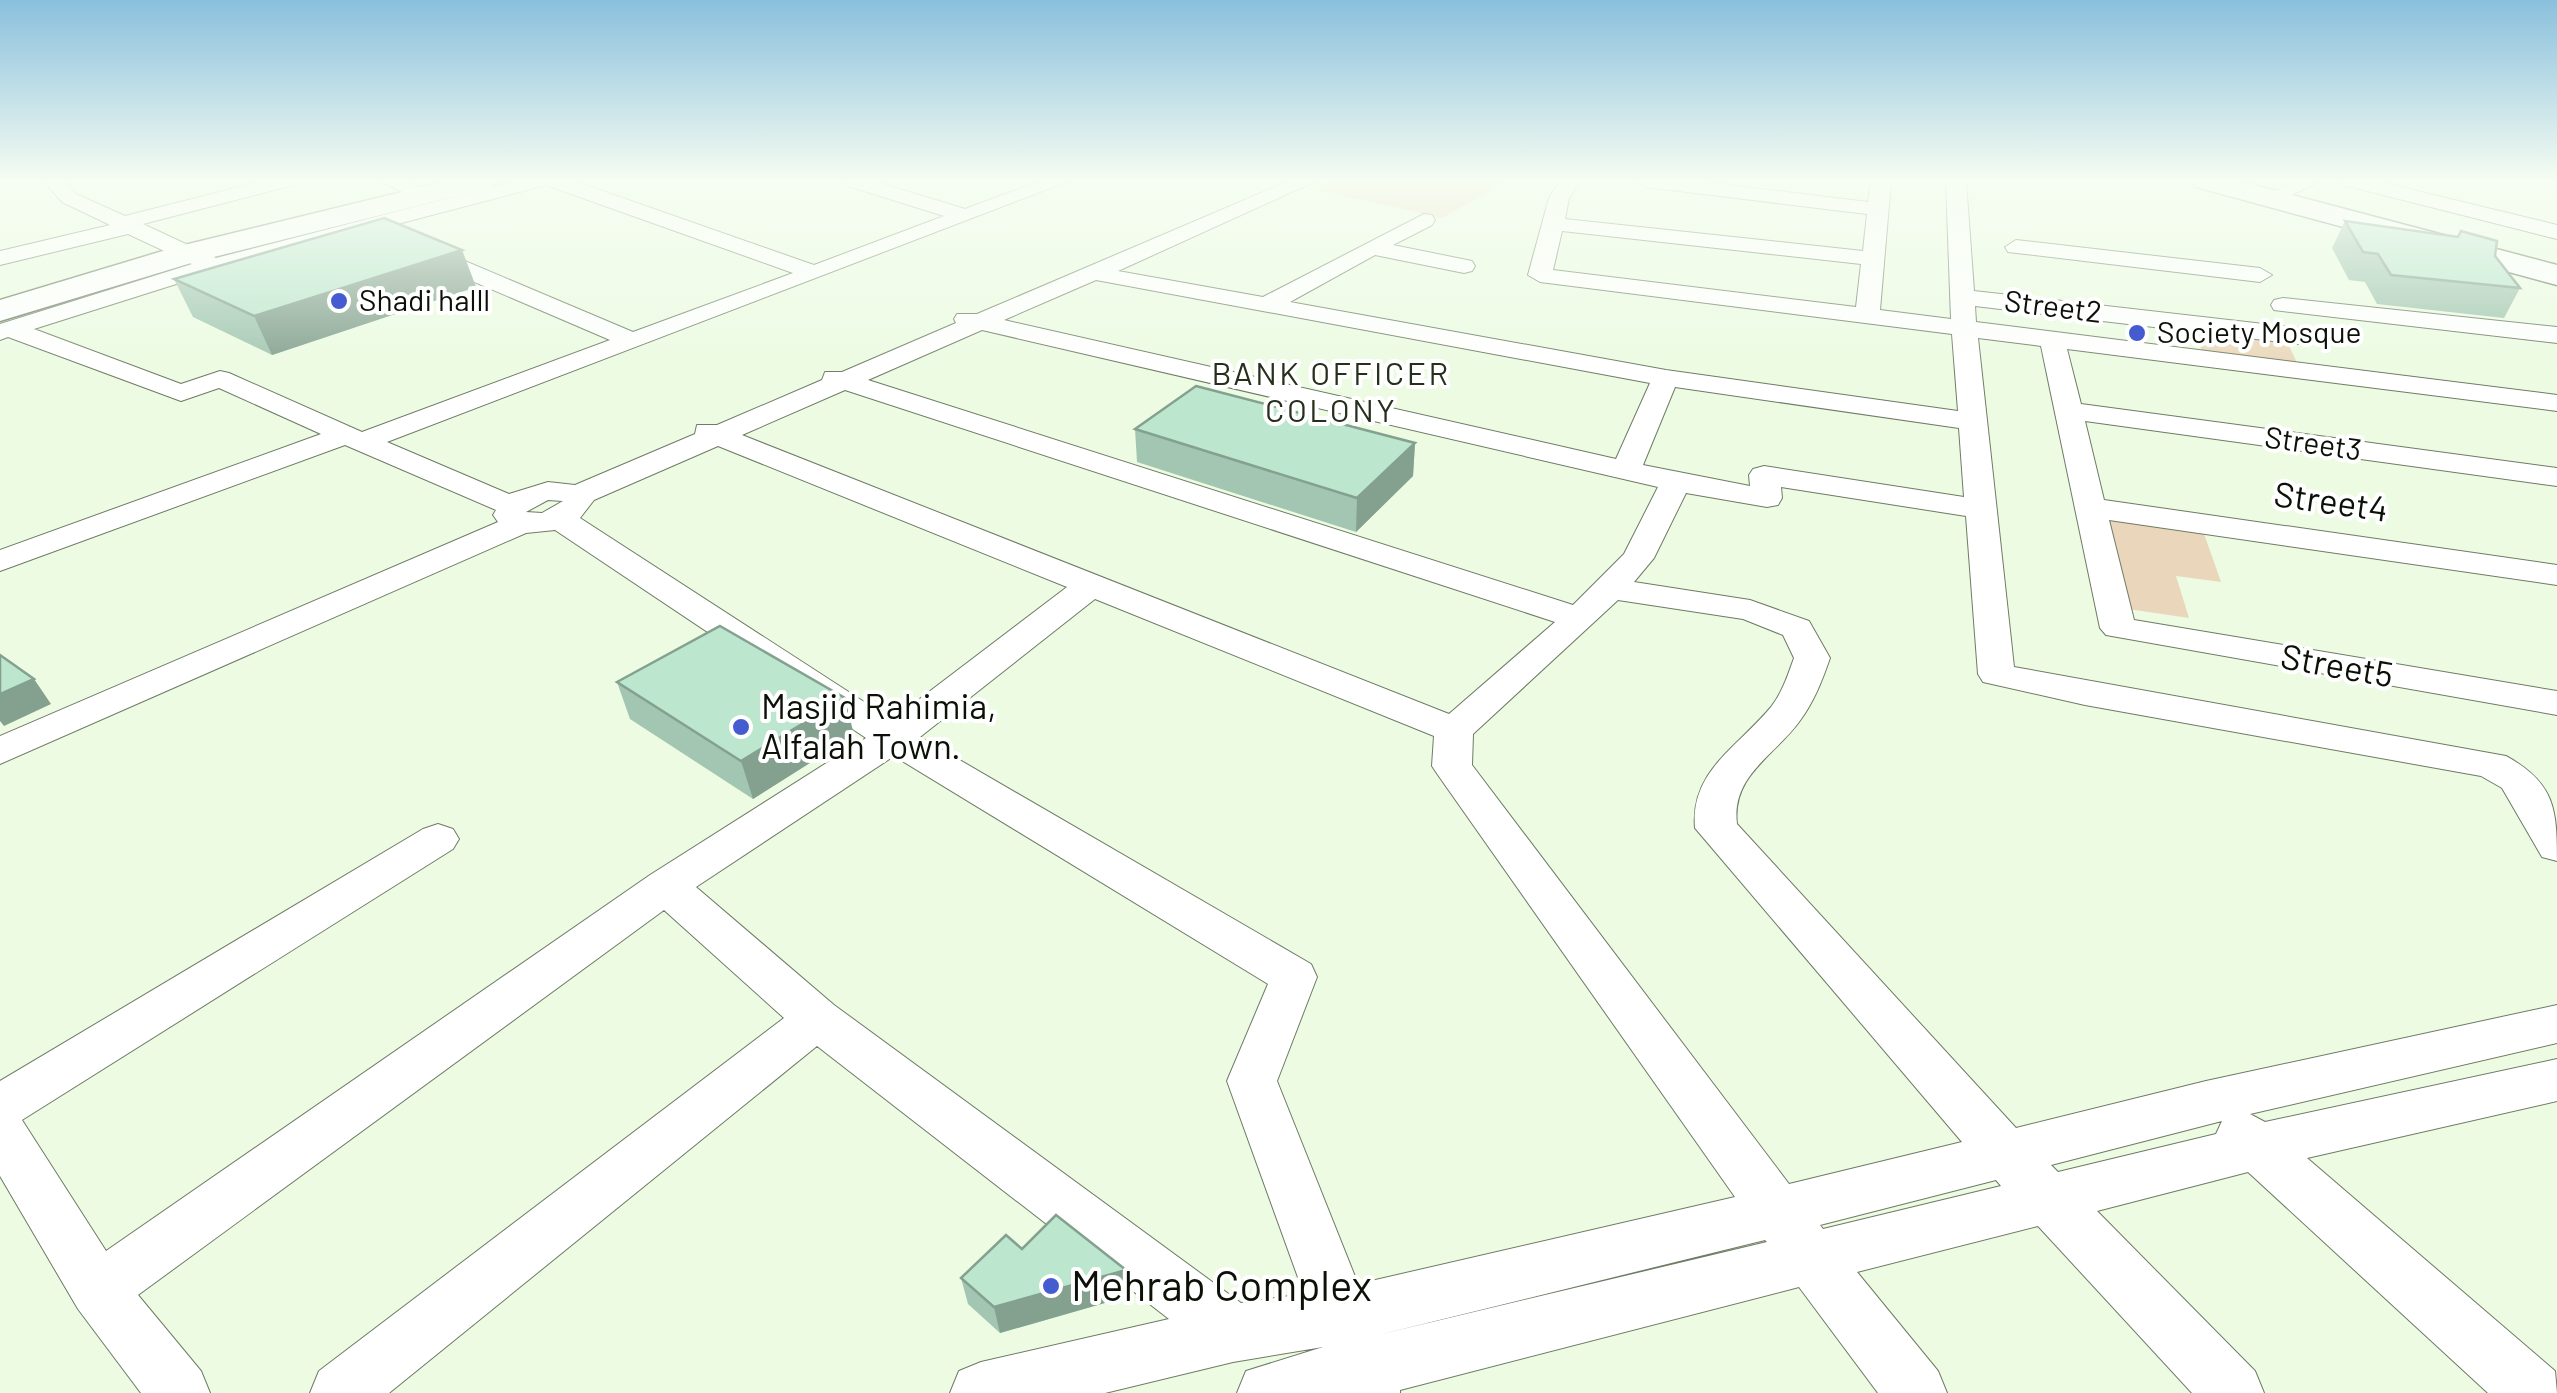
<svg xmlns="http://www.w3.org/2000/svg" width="2557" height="1393" font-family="Barlow,sans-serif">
<rect width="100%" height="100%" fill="#ecfbe2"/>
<path fill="#ead7bb" d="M1328,181H1508L1442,218L1313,189Z
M2191,326L2285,337L2299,367L2205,357Z
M2103,513L2202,528L2221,582L2176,576L2189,618L2128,609Z"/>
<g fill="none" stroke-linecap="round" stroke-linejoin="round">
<path stroke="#9dd3cd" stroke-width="6" d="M480,190L515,181"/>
<defs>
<path id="street" d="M44,181H65L76,194L125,216L263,181H297L294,185L143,224L216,258L515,181H574L814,265L944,216L845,185L842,181H873L965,209L1040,181H1069L387,442L509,494L548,482L575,485L695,434L697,425H717L822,380L825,372H842L956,323L954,319L957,314H977L1289,181H1316L1118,271L1263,297L1424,214L1432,215L1435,220L1432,225L1393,245L1472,261L1475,266L1472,271L1464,273L1375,255L1290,302L1666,370L1958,411L1952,334L1540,282L1528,275L1549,198L1560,181H1580L1569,198L1565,219L1863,251L1867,214L1646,187L1636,181H1697L1868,202L1871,181H1891L1880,310L1951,319L1946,181H1966L1974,291L2299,328L2312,336L2299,344L1975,306L1976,322L2557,395V411L2067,349L2081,404L2557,468V486L2085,421L2104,500L2557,565V585L2109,520L2134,620L2557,691V715L2106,635L2100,628L2041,346L1978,338L2014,667L2506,756C2555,783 2557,809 2557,861L2542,857L2502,788L2481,776L2085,705L1983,682L1978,674L1966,516L1781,487L1782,498L1778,505L1767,507L1686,493L1654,558L1634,582L1750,600L1809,621L1830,658C1822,681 1814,702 1799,722C1774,756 1731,776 1737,824L2016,1128L2206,1081L2557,1005V1043L2250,1114L2265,1122L2557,1059V1101L2307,1158L2555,1371L2557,1393H2488L2248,1172L2097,1211L2255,1371L2264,1393H2192L2038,1226L1857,1272L1938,1371L1947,1393H1878L1799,1287L1400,1390V1393H1237L1246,1371L1323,1347L1233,1362L1105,1393H950L959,1371L981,1362L1169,1319L817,1046L389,1393H310L319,1371L784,1018L664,910L138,1295L201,1371L210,1393H141L78,1309L0,1176V1081L423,829L438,824L453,829L459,839L453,849L22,1120L106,1251L650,875L866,738L555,530L526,533L0,764V736L498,522L493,515L496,510L345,445L0,571V550L321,434L219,388L181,401L8,337L0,340V324L192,264L128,234L0,265V251L110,225L62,202ZM546,185L793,273L633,332L432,247H416L413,252L416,257L610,340L362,432L229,373L220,371L181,384L34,329L211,273ZM1562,231L1861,264L1856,307L1553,270ZM1096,280L1650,383L1616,459L1004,320ZM982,330L1658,487L1624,554L1573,605L868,380ZM1675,387L1959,428L1964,497L1764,466L1753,469L1749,475L1750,486L1643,465ZM845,390L1555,622L1449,714L742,435ZM718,446L1067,587L892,720L580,518L594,500ZM548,500L563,501L542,513L526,512ZM1095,599L1434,736L1432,766L1438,775L1735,1197L1358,1284L1277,1081L1317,977L1311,964L920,737ZM1618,600L1743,619L1783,635L1794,658C1788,675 1782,693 1771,707C1738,747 1690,771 1695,828L1962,1142L1789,1184L1472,765L1473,734ZM894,756L1268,984L1227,1081L1304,1294L1241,1303L834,1005L696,887ZM2222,1121L2216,1134L2058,1172L2051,1165ZM1996,1180L2001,1186L1823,1229L1820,1225ZM1765,1240L1767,1242L1378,1335Z
M380,181H407L433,196L423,202Z
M2293,181H2320L2273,204L2263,198Z
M2341,181H2376L2557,225V239L2344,185Z
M2016,240L2260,268L2272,275L2260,282L2008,252L2005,247Z
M2283,298L2557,327V343L2274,310L2271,305L2274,300Z"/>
<path id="secondary" d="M447,181H496L492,187L198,261L0,321V300L176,247Z
M2192,181H2239L2557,265V285L2196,187Z"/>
</defs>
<use href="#street" stroke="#6e7b65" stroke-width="2"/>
<use href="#secondary" stroke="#6e7b65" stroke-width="3"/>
<use href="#street" fill="#fff" fill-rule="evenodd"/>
<use href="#secondary" fill="#fff" fill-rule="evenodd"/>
</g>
<path fill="#a2c6b1" d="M2345,221L2495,256L2520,288L2504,318L2377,304L2365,282L2349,280L2332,248Z
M462,250L476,287L272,355L193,317L174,279Z
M1135,429L1415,443L1413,476L1356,532L1137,462Z
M617,682L854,735L753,799L630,719Z
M1022,1249L1126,1270L1129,1296L1000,1333L968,1304L961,1278Z"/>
<path fill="#84a190" d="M462,250L476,287L272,355L254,316Z
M1415,443L1413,476L1356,532L1357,498Z
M34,679L51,704L4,726L0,721V694Z
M845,698L854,735L753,799L741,761Z
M1126,1270L1129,1296L1000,1333L994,1307Z"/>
<path fill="#bce6ce" stroke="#84a190" stroke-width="2.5" d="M384,218L462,250L254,316L174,279Z
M2345,221L2458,237L2461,231L2497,241L2495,256L2520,288L2391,275L2378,254L2363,252Z
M1196,386L1415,443L1357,498L1135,429Z
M720,626L845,698L741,761L617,682Z
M0,655L34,679L0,694Z
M1056,1215L1126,1270L994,1307L961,1278L1006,1235L1022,1249Z"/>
<linearGradient id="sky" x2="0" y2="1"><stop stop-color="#8ac0dd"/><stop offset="0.48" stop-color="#f6fdf2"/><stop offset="1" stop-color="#f6fdf2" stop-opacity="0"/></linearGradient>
<rect width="2557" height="376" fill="url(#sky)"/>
<g fill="#455cd0" stroke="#fff" stroke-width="4">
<circle cx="339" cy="301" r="10"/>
<circle cx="2137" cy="333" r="10"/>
<circle cx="741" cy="727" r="10"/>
<circle cx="1051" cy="1286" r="10"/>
</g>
<g text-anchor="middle" stroke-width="8" stroke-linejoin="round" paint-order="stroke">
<g font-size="30" fill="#0c1108" stroke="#fff" text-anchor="start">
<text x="359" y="311">Shadi halll</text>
<text x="2157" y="343">Society Mosque</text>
</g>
<g font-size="30" fill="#0c1108" stroke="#fff">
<text transform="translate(2053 307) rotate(7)" y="10">Street2</text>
<text transform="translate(2313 444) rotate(8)" y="10">Street3</text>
</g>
<g font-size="32" letter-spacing="2.5" fill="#242f1c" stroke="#fff">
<text x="1331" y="385">BANK OFFICER<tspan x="1331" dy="37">COLONY</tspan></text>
</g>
<g font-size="35" fill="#0c1108" stroke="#fff">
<text transform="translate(2331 502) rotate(8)" y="12">Street4</text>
<text transform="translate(2337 666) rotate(10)" y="12">Street5</text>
</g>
<g font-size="35" fill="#0c1108" stroke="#fff" text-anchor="start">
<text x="761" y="719">Masjid Rahimia,<tspan x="761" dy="40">Alfalah Town.</tspan></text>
</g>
<g font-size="42" fill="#0c1108" stroke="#fff" text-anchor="start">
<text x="1071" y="1301">Mehrab Complex</text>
</g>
</g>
</svg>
